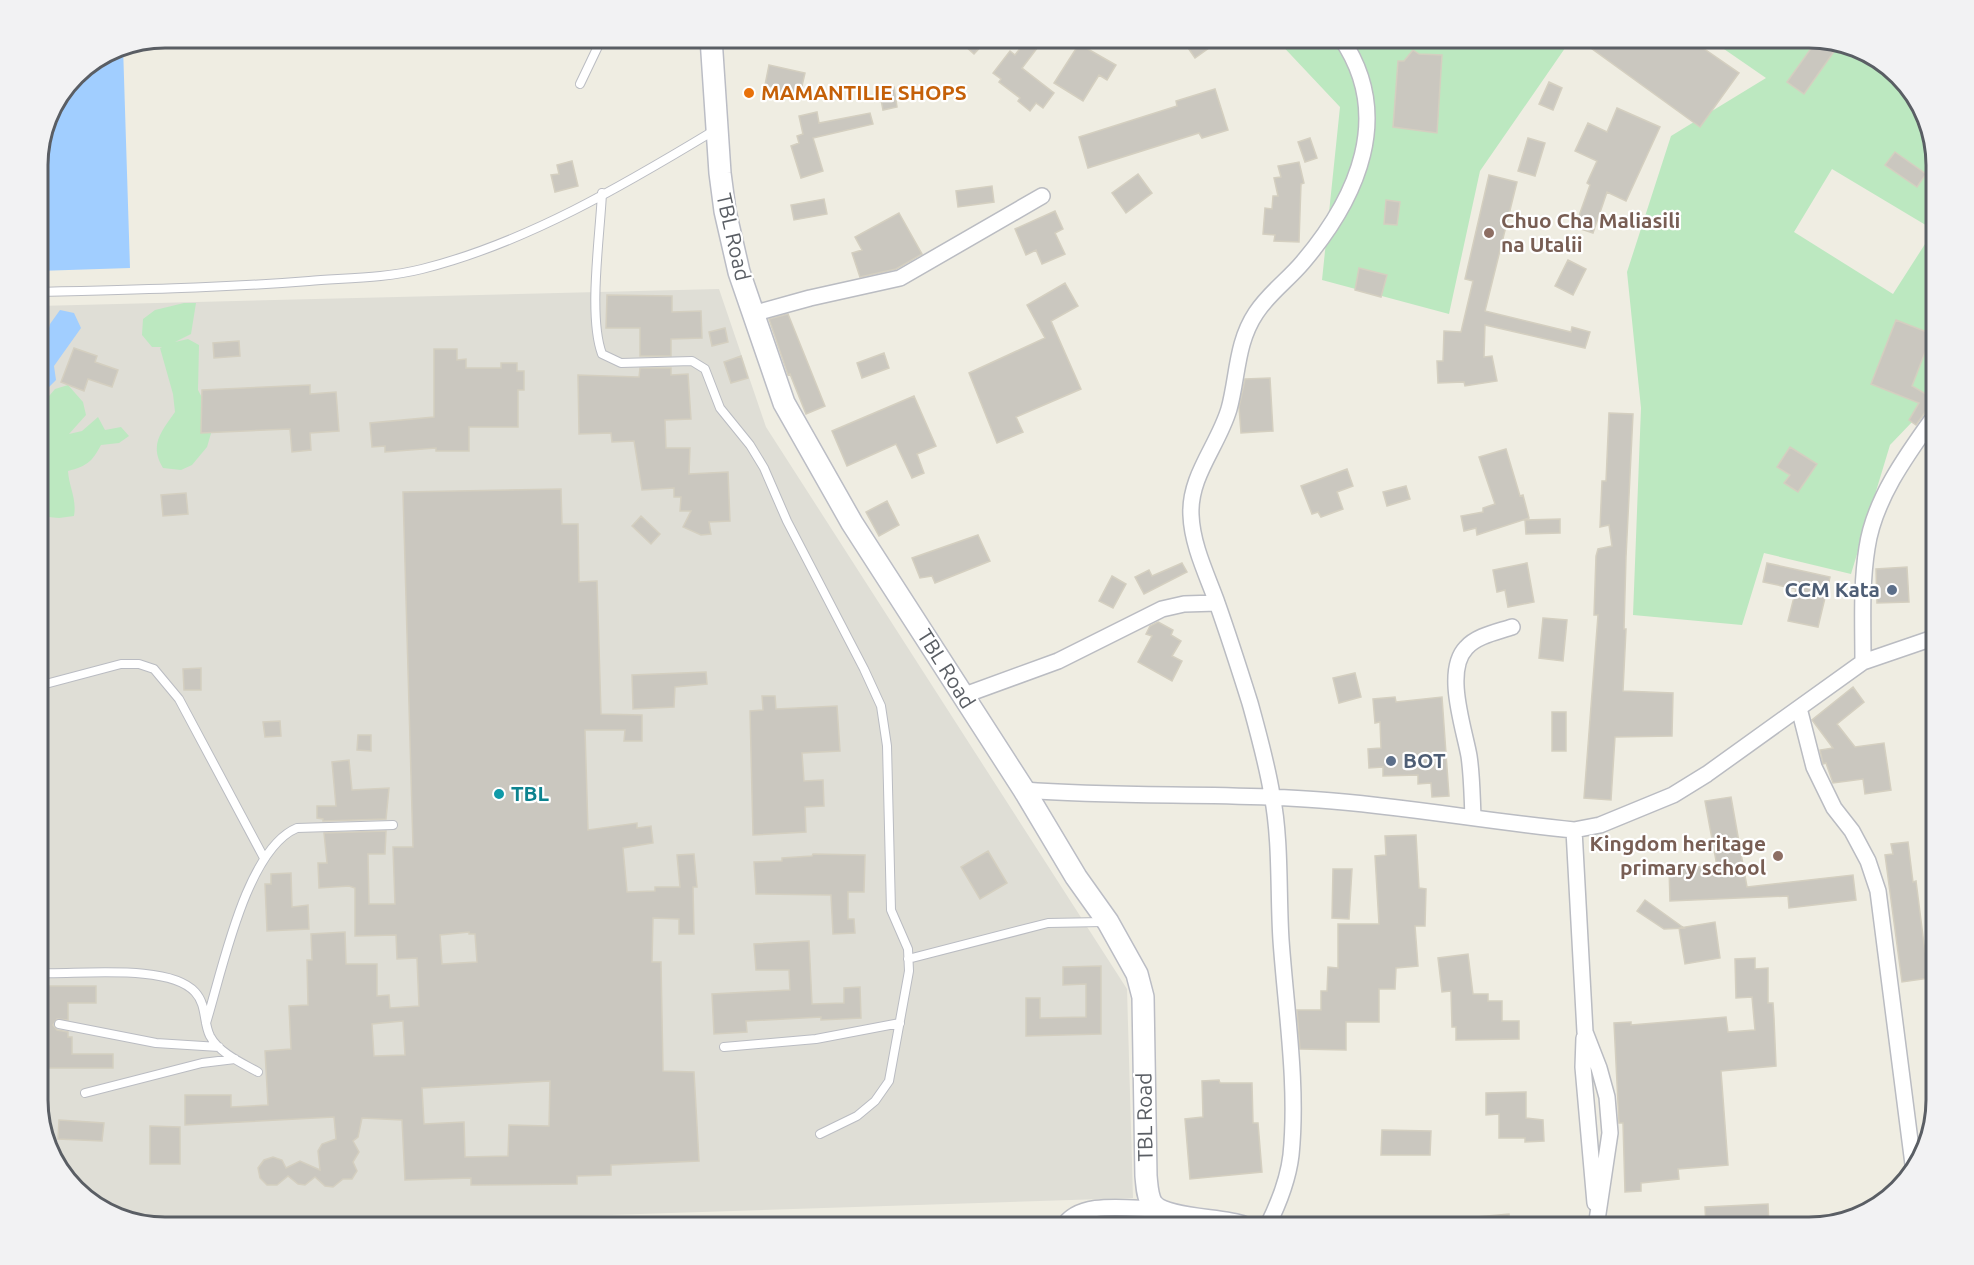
<svg xmlns="http://www.w3.org/2000/svg" width="1974" height="1265" font-family="Ubuntu,sans-serif">
<rect width="100%" height="100%" fill="#efede2"/>
<path fill="#dfded6" d="M719,289L766,427L1127,989L1133,1198L236,1227H165L94,1206L54,1163L38,1108V306Z"/>
<path fill="#bce8c0" fill-rule="evenodd" d="M1275,38H1572L1480,171L1449,314L1322,280L1340,107Z
M1708,38H1809L1880,59L1920,102L1936,165V397L1890,445L1851,574L1764,553L1742,625L1633,615L1641,408L1627,272L1671,136L1766,78ZM1832,169L1934,230L1893,294L1794,232Z
M184,303H196L191,334L175,342L188,339L199,345L198,390L210,413L212,430L207,447L192,465L181,470L163,468C149,445 161,432 175,412L173,394L160,348L162,347H152L142,335L143,319L155,310Z
M68,385L83,402L86,415L69,434L82,431L98,417L105,430L121,427L129,436L119,443L101,445C92,462 87,466 68,471C69,487 77,499 74,516L59,518L38,516L42,503L38,492V409L55,389Z"/>
<path fill="#a1ceff" d="M123,46L130,268L38,271C38,204 26,130 74,76C85,64 103,56 116,47Z
M60,310L74,313L81,328L54,366L56,380L47,389L38,392V342L45,344L50,324Z"/>
<path fill="#cac7bf" stroke="#d4cfc0" stroke-width="1.5" fill-rule="evenodd" d="M956,38H989L974,54Z
M1197,38H1223L1195,58L1186,45Z
M1577,38H1653L1661,43L1665,38H1711L1703,48L1739,73L1700,127Z
M1027,39L1038,47L1022,68L1054,93L1043,108L1036,103L1030,111L1018,101L1020,98L999,82L1001,79L993,73L1010,51L1015,55Z
M1817,40L1838,46L1804,94L1787,82Z
M1079,44L1116,65L1107,80L1099,75L1083,101L1054,83Z
M1413,50L1419,54L1442,55L1437,133L1393,127L1398,61H1404Z
M769,65L805,73L799,99L771,93L772,87L765,85Z
M1549,82L1562,88L1553,110L1539,104Z
M894,87L897,107L883,110L879,89Z
M1215,89L1228,130L1202,138L1199,133L1088,168L1079,137L1177,106L1176,101Z
M1617,108L1660,127L1626,201L1607,192L1593,233L1575,227L1590,185L1587,183L1597,161L1575,151L1588,123L1607,132Z
M817,112L819,123L870,113L873,124L813,138L823,171L801,178L791,146L799,143L797,136L803,134L799,116Z
M1310,138L1317,158L1305,162L1298,142Z
M1528,138L1545,143L1535,176L1518,171Z
M1895,152L1926,174L1917,187L1885,165Z
M572,161L578,186L555,192L551,175L559,174L557,165Z
M1299,162L1304,183L1301,184L1299,242L1274,241L1275,235L1263,234L1265,208L1272,209L1273,196H1278L1274,178L1281,177L1278,166Z
M1138,174L1152,193L1126,213L1112,193Z
M1489,175L1517,182L1485,311L1571,332L1572,327L1590,332L1585,348L1485,325L1484,357L1492,356L1497,381L1465,386L1464,382L1438,383L1437,361H1443L1444,331L1461,332L1473,281L1465,279Z
M992,186L994,202L958,207L956,191Z
M824,199L827,214L794,220L791,205Z
M1386,200L1400,202L1397,225L1384,224Z
M1055,211L1063,229L1055,233L1065,254L1042,264L1036,250L1026,255L1015,229Z
M899,213L922,254L896,269L860,277L852,253L862,250L855,237Z
M1568,260L1586,269L1573,295L1555,286Z
M1359,268L1387,275L1381,297L1355,290Z
M1065,283L1078,306L1051,321L1081,389L1016,417L1023,432L997,443L969,373L1045,338L1027,305Z
M607,295L672,296V312L701,311L702,338L671,339V356H640V328H606Z
M788,314L825,406L806,414L790,374L788,375L769,319Z
M1896,320L1932,334L1912,386L1936,400V404L1928,408L1916,425L1909,420L1919,403L1871,384Z
M725,328L728,342L712,346L709,332Z
M239,341L240,356L214,358L213,343Z
M74,348L97,356L95,362L118,370L112,387L88,379L84,391L61,382Z
M434,349H457V360L466,359V368H501V363H517V371H524V390H518V427H469V451H436V448L385,452V446L372,447L370,423L434,417Z
M884,353L889,368L862,378L857,363Z
M741,356L748,378L731,383L724,362Z
M640,368H671V375L688,374L691,419L665,420L666,448H690L689,474L728,472L730,521L709,522L711,534L701,535L683,527L691,511H680L681,497H674V488L642,490L634,441L612,442L611,433L579,434L578,375L639,377Z
M1270,378L1273,431L1241,433L1239,407L1245,379Z
M310,385V394L336,392L339,431L310,433L311,450L292,452L290,429L201,433L202,390Z
M914,396L936,446L917,454L924,473L912,478L896,444L847,466L832,431Z
M1609,413L1633,414L1626,557L1624,629H1626L1623,691L1673,693L1672,736L1615,737L1611,800L1584,798L1598,615H1594L1596,556L1598,549L1612,546L1609,525L1600,527L1602,481H1606Z
M1790,447L1817,464L1798,492L1784,483L1790,475L1777,467Z
M1506,449L1520,496L1523,495L1529,518L1477,535L1476,528L1464,531L1461,516L1483,512V508L1495,504L1479,457Z
M1347,469L1353,486L1337,492L1343,509L1321,517L1318,512L1312,514L1301,486Z
M1406,486L1410,499L1387,506L1383,492Z
M561,489L562,524H578L579,582L597,581L601,714L642,715V741H624L625,730H585L588,830L637,823V828L651,826L653,843L623,848L627,892L655,891V887H680L677,855L694,854L697,887H693L694,934H679V919L653,918L652,962H661L663,1071L694,1072L699,1161L611,1165V1175L577,1176V1184L471,1185V1178L405,1180L402,1120L362,1118L358,1137L353,1141L359,1152L353,1162L357,1171L352,1179H343L333,1187L325,1186L315,1177L305,1185L298,1184L288,1176L277,1185H267L260,1178L258,1168L264,1160L273,1157L282,1160L286,1168L300,1161L320,1170L318,1151L322,1144L336,1139L334,1117L185,1125V1095H231V1107L268,1105L265,1051L291,1049L289,1006L308,1005L307,960H312L311,934L345,932L346,964H377V996L389,995L390,1008L419,1006L417,958L397,959L396,935L355,936V888L349,886L319,888L318,863H327L324,833L386,831L385,854H368L369,904H395L393,847H413L403,492ZM469,932V934H475L477,962L442,964L440,935ZM403,1021L405,1055L374,1056L372,1024ZM550,1081L549,1126L509,1125L508,1156L465,1157L464,1122L424,1124L422,1088Z
M186,493L188,514L163,516L161,495Z
M887,501L899,525L879,536L866,512Z
M641,516L660,534L651,544L632,526Z
M1560,519V533L1526,534L1525,520Z
M978,535L990,561L935,583L932,576L920,578L912,558Z
M1182,563L1187,572L1144,594L1135,577L1149,570L1152,576Z
M1527,563L1534,602L1508,607L1505,590L1497,592L1493,570Z
M1767,563L1830,577L1818,627L1788,621L1796,589L1763,582Z
M1907,567L1909,602L1877,603L1876,569Z
M1112,576L1126,584L1113,608L1099,601Z
M1543,618L1567,620L1563,661L1539,658Z
M1158,622L1173,630L1171,635L1181,641L1172,656L1182,661L1172,681L1138,662L1152,636L1146,634L1150,626Z
M201,668V690H184L183,669Z
M706,672L707,684L675,687L674,707L633,709L632,675Z
M1355,673L1361,697L1339,703L1333,678Z
M1853,687L1864,702L1837,724L1855,747L1884,743L1891,790L1865,794L1863,779L1833,783L1826,763L1823,764L1820,750L1833,748L1812,720Z
M762,696H775L776,709L837,706L840,751L802,753L804,781L823,780L824,806L805,807L806,832L753,835L750,711L763,710Z
M1395,697L1396,702L1442,697L1449,796L1432,797L1431,783L1418,784V775L1383,776V767L1369,768L1368,749L1381,748L1380,722L1375,723L1373,699Z
M1552,712H1566V751H1552Z
M280,721L281,736L265,737L263,722Z
M358,735H371V751L357,750Z
M349,760L352,790L389,788L386,819L323,821V819L317,818V806H336L332,762Z
M1731,797L1747,887L1853,875L1856,900L1789,908L1788,896L1670,901L1669,868L1717,866L1705,801Z
M1416,835L1419,888L1426,889L1425,926H1415L1418,966L1396,968L1395,989H1379V1022H1346V1050L1300,1049L1297,1010H1321V991H1327L1328,967L1338,968V924H1379L1375,856L1386,855L1385,836Z
M1908,842L1913,882L1916,881L1925,952L1936,951V977L1902,982L1885,855L1893,854L1891,844Z
M988,851L1007,883L980,899L961,867Z
M813,854L865,855L864,892H848V919H854L855,933L833,934L831,895L756,894L754,862L782,861V858L812,856Z
M1333,869H1352L1349,919L1332,918Z
M291,873L292,907L308,905L309,929L267,931L265,884H271V874Z
M1645,900L1684,928L1664,929L1637,911Z
M1715,922L1720,958L1685,964L1679,928Z
M809,941L812,1004L844,1003V988L860,987L861,1018L821,1020V1017L746,1021L747,1032L714,1034L712,994L790,990L789,970H756L754,944Z
M1468,954L1473,994H1488V1001H1502V1021H1519V1039L1456,1040V1027H1452L1451,991L1442,992L1438,958Z
M1755,958V969L1768,968V1003H1773L1774,1018L1776,1066L1721,1071L1728,1165L1678,1169L1679,1179L1641,1183V1191L1625,1192L1623,1123H1619L1614,1023L1631,1022V1025L1726,1017L1728,1032L1755,1030L1752,997L1736,998L1735,959Z
M1101,966V1034L1026,1036V998H1040V1018L1086,1017V984L1063,985V967Z
M38,986H96V1003H68V1020L57,1019L53,1025L57,1030L68,1032V1037H72V1054H113V1068H44V1017H38Z
M1219,1080L1220,1083H1252L1253,1123H1258L1262,1172L1190,1179L1185,1119L1203,1117L1202,1081Z
M1526,1092V1118L1543,1120L1544,1141L1525,1142V1138H1499V1114L1486,1115V1093Z
M59,1120L104,1123L102,1141L58,1139Z
M150,1126L180,1127V1164H150Z
M1382,1130L1431,1131L1430,1155H1381Z
M1768,1204L1769,1225L1706,1227L1705,1207Z
M1509,1214L1510,1227H1465V1218Z"/>
<g fill="none" stroke-linecap="round" stroke-linejoin="round">
<defs>
<path id="lane" d="M580,84L602,38
M602,193C600,236 588,316 602,354L621,363L692,361L705,369L720,408L750,445L764,468L787,521L864,669L881,706L887,746L891,910L908,949L909,971L889,1081L875,1101L857,1116L820,1134
M38,292C128,290 219,288 309,281C346,278 386,278 422,269C526,243 624,185 715,130
M38,686L121,664H139L154,669L179,699L264,858
M908,959L1048,923L1103,922
M38,973C77,975 169,963 195,992C207,1005 203,1022 210,1036C219,1053 242,1063 258,1072
M206,1023C222,972 246,849 297,828L393,825
M59,1024L156,1043L219,1047
M724,1047L816,1039L900,1023
M85,1093L202,1063L235,1059"/>
<path id="street" d="M752,314L810,298L900,278L1042,196
M1863,662C1863,624 1861,585 1867,548C1874,499 1908,453 1936,414
M962,696L1058,661L1162,609L1184,604L1217,603
M1799,708L1814,767L1834,808L1852,831L1868,861L1878,891L1914,1172
M1024,790C1123,798 1222,792 1320,800C1405,806 1489,822 1574,830L1600,825L1673,795L1707,774L1863,662L1936,637
M1473,816C1472,796 1472,776 1469,756C1464,728 1444,671 1466,648C1476,636 1497,632 1512,627
M1574,830L1585,1032L1599,1068L1607,1097L1610,1133L1596,1227
M1584,1038L1583,1067L1595,1203
M1063,1227C1079,1199 1130,1209 1158,1209
M1267,1227C1278,1205 1288,1181 1291,1155C1298,1085 1286,1011 1281,940C1278,894 1281,840 1272,795C1267,764 1258,732 1250,703C1239,668 1228,634 1216,600C1206,573 1192,544 1191,515C1189,476 1218,446 1229,409C1238,376 1236,343 1256,313C1269,293 1288,280 1303,262C1358,197 1394,115 1341,38"/>
<path id="secondary" d="M711,38L720,173L725,211L739,272L784,403L852,523L1024,790L1076,877L1108,922L1137,974L1143,997L1146,1176C1147,1185 1147,1196 1152,1204C1165,1221 1222,1219 1243,1227"/>
</defs>
<use href="#lane" stroke="#babcc2" stroke-width="10"/>
<use href="#street" stroke="#babcc2" stroke-width="18"/>
<use href="#secondary" stroke="#bbbdc5" stroke-width="24"/>
<use href="#lane" stroke="#fff" stroke-width="8"/>
<use href="#street" stroke="#fff" stroke-width="15"/>
<use href="#secondary" stroke="#fff" stroke-width="21"/>
</g>
<circle fill="#e8710a" stroke="#fff" stroke-width="2" cx="749" cy="93" r="6"/>
<g fill="#8d6e63" stroke="#fff" stroke-width="2">
<circle cx="1489" cy="233" r="6"/>
<circle cx="1778" cy="856" r="6"/>
</g>
<g fill="#5c6f8a" stroke="#fff" stroke-width="2">
<circle cx="1892" cy="590" r="6"/>
<circle cx="1391" cy="761" r="6"/>
</g>
<circle fill="#0f9aa8" stroke="#fff" stroke-width="2" cx="499" cy="794" r="6"/>
<g text-anchor="middle" stroke-width="4.5" stroke-linejoin="round" paint-order="stroke">
<g font-size="21" font-weight="bold" fill="#c56008" stroke="#fff" text-anchor="start">
<text x="761" y="100">MAMANTILIE SHOPS</text>
</g>
<g font-size="21" font-weight="bold" fill="#785e54" stroke="#fff" text-anchor="start">
<text x="1501" y="228">Chuo Cha Maliasili<tspan x="1501" dy="24">na Utalii</tspan></text>
<text x="1766" y="851" text-anchor="end">Kingdom heritage<tspan x="1766" dy="24">primary school</tspan></text>
</g>
<g font-size="21" fill="#5a5e64" stroke="#fff">
<text transform="translate(733 237) rotate(77)" y="7">TBL Road</text>
<text transform="translate(946 669) rotate(58)" y="7">TBL Road</text>
<text transform="translate(1145 1117) rotate(-91)" y="7">TBL Road</text>
</g>
<g font-size="21" font-weight="bold" fill="#4e5e75" stroke="#fff" text-anchor="end">
<text x="1880" y="597">CCM Kata</text>
<text x="1403" y="768" text-anchor="start">BOT</text>
</g>
<g font-size="21" font-weight="bold" fill="#0d838f" stroke="#fff" text-anchor="start">
<text x="511" y="801">TBL</text>
</g>
</g>
<path d="M0 0H1974V1265H0ZM165 48H1809A117 117 0 0 1 1926 165V1100A117 117 0 0 1 1809 1217H165A117 117 0 0 1 48 1100V165A117 117 0 0 1 165 48Z" fill="#f2f2f3" fill-rule="evenodd"/>
<path fill="none" stroke="#5a5e64" stroke-width="3" d="M165 48H1809A117 117 0 0 1 1926 165V1100A117 117 0 0 1 1809 1217H165A117 117 0 0 1 48 1100V165A117 117 0 0 1 165 48Z"/>
</svg>
